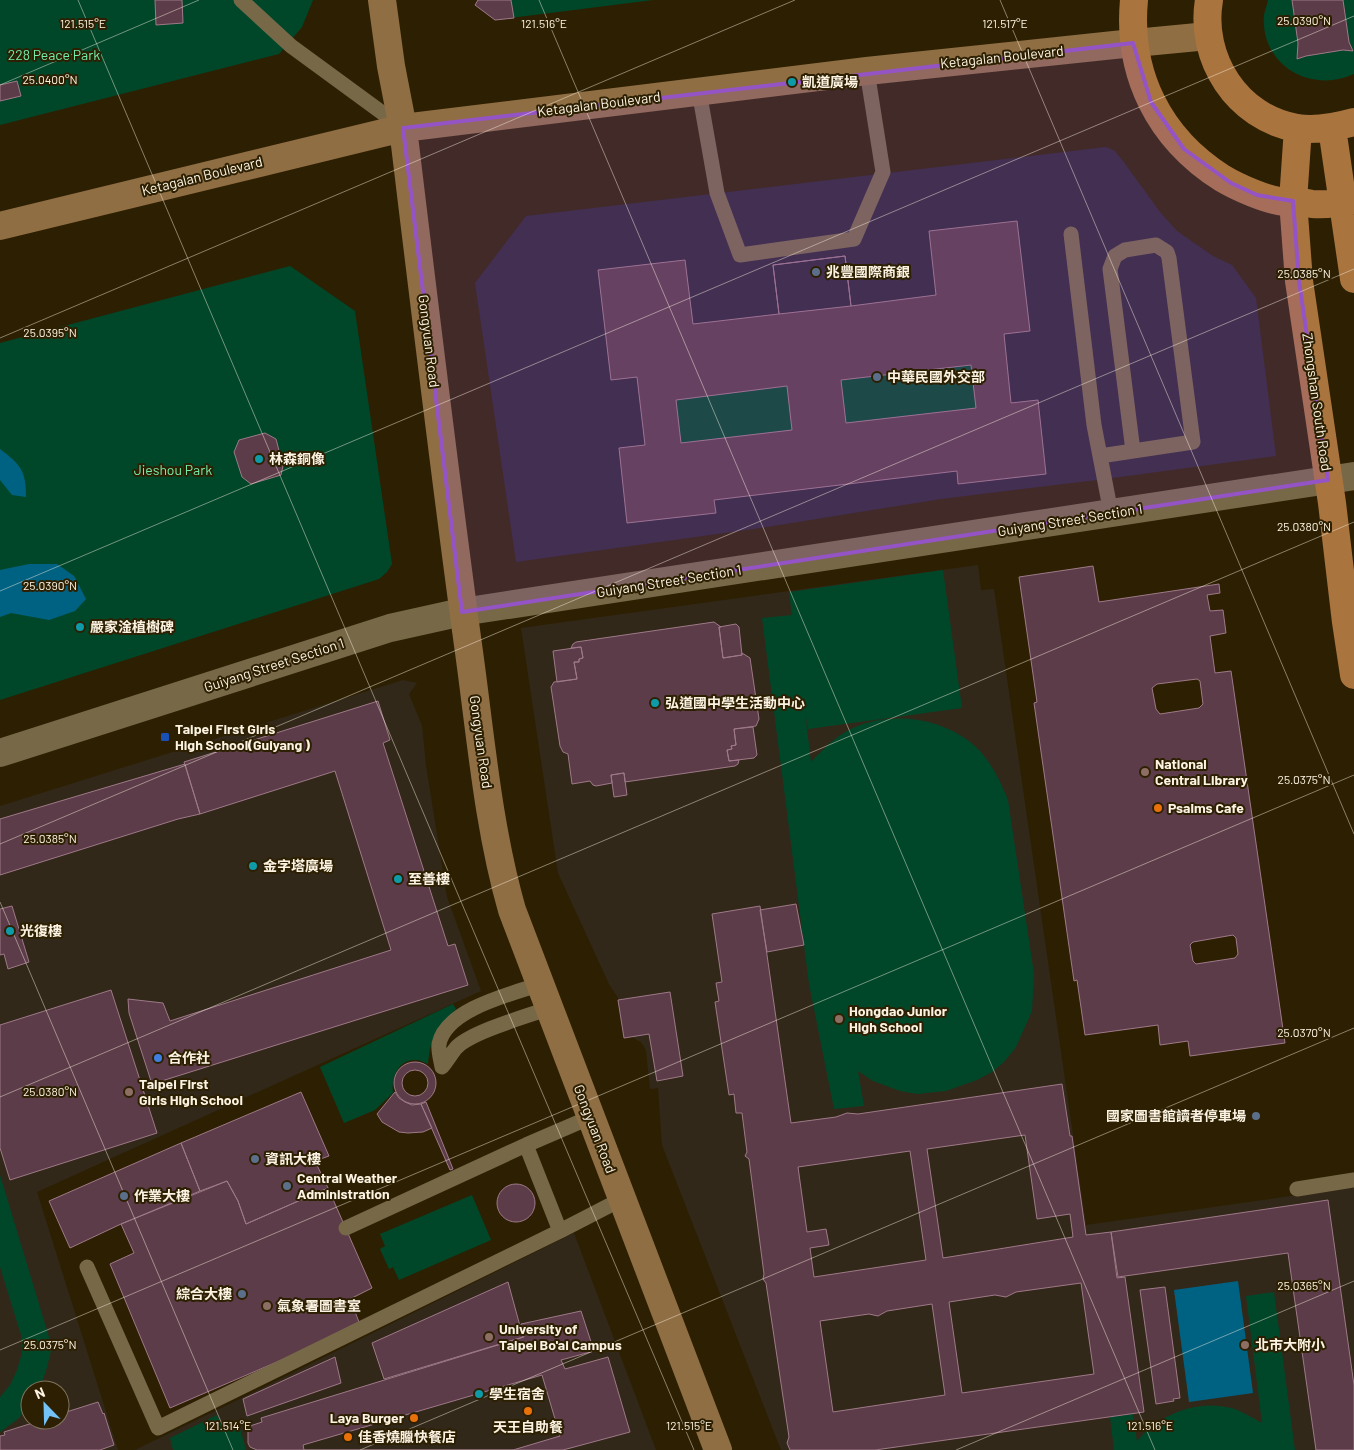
<svg xmlns="http://www.w3.org/2000/svg" width="1354" height="1450" font-family="Barlow,'Noto Sans TC',sans-serif">
<rect width="100%" height="100%" fill="#2d2002"/>
<path fill="#2e2635" d="M1106,147L1115,151L1123,161L1160,212L1177,231L1213,256L1232,265L1256,298L1276,456L1105,479L941,499L760,528L516,562L475,283L526,216Z"/>
<path fill="#322819" fill-rule="evenodd" d="M978,565L981,590L994,589L1086,1225L1354,1187V1450H781L662,1145L658,1088L650,1089L646,1050L641,1042L637,1040L630,1036L624,1037L620,1001L609,984L558,873L521,628Z
M403,680L417,683L409,694L422,726L426,766L447,897L481,991L37,1192L118,1450H0V806ZM30,1390H60V1420H30Z
M574,1233L656,1450H135L266,1386Z"/>
<path fill="#00472a" d="M0,0H313L302,27L279,54L0,125Z
M478,0H653L495,20L475,5Z
M1268,0H1354V74C1311,94 1260,65 1264,15C1265,10 1267,5 1268,0Z
M290,266L355,311L392,564L387,572L379,579L0,700V343Z
M971,365L976,408L846,423L841,380Z
M787,386L792,430L681,443L676,400Z
M943,570L962,708L808,729L805,712L811,762C823,749 837,735 853,728C893,710 947,718 979,750C992,764 1001,782 1008,800L1034,974L1032,1011L1016,1047L1004,1062L992,1072L977,1080L946,1091L917,1094L900,1091L873,1081L858,1071L864,1106L834,1109L809,984L804,945L762,618L792,615L789,592Z
M453,1004L456,1009C437,1031 431,1034 428,1064C425,1063 420,1060 416,1060C398,1059 391,1078 393,1093L375,1110L344,1123L320,1067Z
M0,1175L52,1347L46,1371L39,1390H30V1404L18,1419L0,1432V1397L10,1385L17,1370L22,1353L21,1335L0,1267Z
M472,1195L491,1240L399,1280L393,1267L389,1269L380,1249L385,1246L380,1234Z
M1274,1292L1295,1450H1114L1110,1417L1133,1414L1137,1441C1161,1413 1199,1398 1235,1409C1245,1413 1253,1418 1262,1423L1246,1296Z
M217,1415L225,1432L239,1425L246,1450H173L170,1438Z"/>
<path fill="#006283" d="M0,449C21,465 26,471 26,497L12,495L0,480Z
M29,564H57L74,576L86,599L75,611L49,620L11,613L0,617V570Z
M1238,1281L1253,1393L1189,1402L1174,1290Z"/>
<path fill="#5c3c49" stroke="#9e7987" fill-rule="evenodd" d="M155,0H182L183,23L156,25Z
M478,0H511L514,18L495,20L475,5Z
M1292,0H1343L1349,42L1353,51L1343,50L1306,56L1297,59L1298,43Z
M17,81L21,96L0,101V85Z
M1017,221L1030,331L1004,334L1011,403L1038,400L1046,474L958,484L957,471L714,500L716,513L627,523L619,448L645,445L637,377L611,380L598,270L685,260L693,324L779,314L773,265L845,256L851,306L936,295L929,231ZM971,365L976,408L846,423L841,380ZM787,386L792,430L681,443L676,400Z
M845,256L851,306L779,314L773,265Z
M265,433L276,439L283,466L281,475L251,484L242,477L234,452L239,440Z
M1093,566L1099,602L1219,584L1220,593L1207,595L1210,611L1223,610L1226,633L1210,636L1215,673L1231,671L1285,1043L1190,1056L1188,1041L1160,1045L1158,1025L1085,1035L1077,980L1074,981L1034,703L1037,702L1019,577ZM1197,679L1200,681L1203,704L1199,708L1160,714L1156,709L1152,688L1157,684ZM1233,935L1236,938L1238,954L1235,958L1196,964L1193,961L1190,945L1193,942Z
M714,622L721,627H719L723,658L742,655V653L750,658L759,719L756,726L734,729L736,745L731,746L732,749L727,750L729,761L739,760L738,764L735,766L625,782L624,773L611,775L612,783L596,786L593,785L590,781L572,784L568,754L563,752L560,746L551,687L554,682L577,679L574,662H579V659L583,658L581,647L571,648L573,644L576,642Z
M736,624L739,627L742,655L723,658L719,627Z
M581,647L583,658L579,659V662H574L577,679L557,682L553,651Z
M378,701L390,740L383,743L448,946L455,944L468,985L152,1084L129,1013L128,999L163,1003L170,1021L391,950L335,771L200,814L184,762Z
M753,727L757,755L754,758L729,761L727,750L732,749L731,746L736,745L734,729Z
M185,764L200,814L178,819L0,875V819Z
M624,773L627,795L614,797L611,775Z
M796,904L804,945L767,952L760,910Z
M12,906L29,962L8,969L4,954L0,955V909Z
M760,906L791,1123L836,1117L847,1113L858,1114L1062,1084L1070,1136H1072L1086,1235L1111,1232L1117,1278L1125,1277L1144,1412L875,1450H790L787,1443L789,1437L766,1283L763,1279L764,1274L749,1159L745,1156L747,1152L742,1113H736L734,1094L729,1095L715,1002L719,1001L716,983L722,982L712,914ZM1025,1135L1037,1219L1070,1214L1073,1237L943,1258L927,1149ZM910,1151L926,1260L814,1277L810,1248L829,1245L826,1229L807,1232L798,1167ZM1081,1283L1094,1374L962,1393L949,1302L995,1295L1006,1297L1016,1292ZM932,1304L945,1395L833,1412L820,1321L869,1314L878,1316L887,1311Z
M111,990L157,1133L10,1180L0,1148V1025Z
M670,992L683,1076L657,1081L649,1034L624,1038L618,1000Z
M394 1083a21 21 0 1 1 42 0a21 21 0 1 1-42 0Z
M402 1083a13 13 0 1 1 26 0a13 13 0 1 1-26 0Z
M301,1092L329,1156L315,1161L328,1188L246,1224L238,1201L227,1181L200,1191L181,1143Z
M395,1092L399,1098L405,1102L412,1105L421,1104L432,1128L423,1132L408,1133L399,1132L382,1122L377,1114Z
M426,1102L453,1169L450,1170L421,1104Z
M181,1143L200,1191L121,1224L70,1248L49,1201Z
M227,1181L238,1201L246,1224L328,1188L372,1288L350,1299L359,1322L300,1352L170,1408L110,1264L134,1253L121,1224Z
M497 1203a19 19 0 1 1 38 0a19 19 0 1 1-38 0Z
M1328,1200L1354,1385V1450H1316L1288,1253L1118,1277L1111,1232Z
M508,1282L523,1337L384,1379L372,1343Z
M1165,1287L1180,1398L1173,1399L1174,1401L1156,1404L1140,1290Z
M581,1311L594,1351L561,1360L565,1369L608,1357L630,1432L563,1450H257L250,1447L248,1443V1430L250,1426L262,1422L261,1418L524,1337L521,1324Z
M335,1357L341,1383L247,1416L243,1399Z
M542,1375L560,1436L513,1450H304L303,1445Z
M98,1402L103,1414L104,1413L114,1445L100,1450H0V1436L5,1435L4,1432L42,1420H60V1414Z"/>
<g fill="none" stroke-linecap="round" stroke-linejoin="round">
<path stroke="#776848" stroke-width="15" d="M241,0L291,46L403,128
M699,91L717,193L740,255L854,239L883,172L867,71
M1071,234L1094,425L1111,513
M1100,456L1193,442L1169,258L1167,252L1156,245L1125,250L1115,256L1110,269L1133,451
M442,1067C441,1061 438,1051 439,1044C446,1009 511,994 541,984
M442,1067C447,1061 451,1054 456,1048C470,1032 528,1016 550,1008
M1297,1189L1354,1180
M346,1228L526,1145L591,1117
M560,1231L622,1199
M87,1267L158,1428L560,1231L526,1145"/>
<path stroke="#776848" stroke-width="28" d="M0,753L390,628L462,612L1354,476"/>
<path stroke="#906e44" stroke-width="28" d="M382,0L391,66L403,128C424,303 445,478 469,652C481,739 488,826 512,910L718,1450
M0,226L403,128L867,71L1114,45L1208,36"/>
<path stroke="#aa743f" stroke-width="28" d="M1134,0C1127,74 1159,138 1222,178C1237,187 1268,201 1286,202C1288,202 1291,201 1293,201C1300,201 1306,203 1312,204C1326,205 1341,203 1354,200
M1209,0C1199,58 1237,118 1297,128C1317,131 1336,127 1354,122
M1298,128L1293,201L1299,281L1332,503L1346,622L1354,675
M1332,128L1354,279"/>
</g>
<path fill="#9554c6" fill-opacity="0.2" stroke="#9554c6" stroke-width="4" stroke-linejoin="round" d="M1133,43L1151,102L1184,149L1231,183L1257,195L1293,201L1299,281L1328,480L462,612L403,128Z"/>
<path fill="none" stroke="#fcf3e2" stroke-width="1" stroke-opacity="0.45" d="M78,0L694,1450M539,0L1155,1450M1000,0L1354,834M0,85L199,0M0,338L795,0M0,591L1354,16M0,844L1354,269M0,902L233,1450M0,1097L1354,522M0,1350L1354,775M360,1450L1354,1028M956,1450L1354,1281"/>
<g fill="#0f9aa8" stroke="#2d2002" stroke-width="2">
<circle cx="792" cy="82" r="5"/>
<circle cx="259" cy="459" r="5"/>
<circle cx="80" cy="627" r="5"/>
<circle cx="655" cy="703" r="5"/>
<circle cx="253" cy="866" r="5"/>
<circle cx="398" cy="879" r="5"/>
<circle cx="10" cy="931" r="5"/>
<circle cx="479" cy="1394" r="5"/>
</g>
<g fill="#5c6f8a" stroke="#2d2002" stroke-width="2">
<circle cx="816" cy="272" r="5"/>
<circle cx="877" cy="377" r="5"/>
<circle cx="1256" cy="1116" r="5"/>
<circle cx="255" cy="1159" r="5"/>
<circle cx="287" cy="1186" r="5"/>
<circle cx="124" cy="1196" r="5"/>
<circle cx="242" cy="1294" r="5"/>
</g>
<rect fill="#1a4fb4" stroke="#2d2002" stroke-width="2" x="160" y="732" width="10" height="10" rx="2.5"/>
<g fill="#8d6e63" stroke="#2d2002" stroke-width="2">
<circle cx="1145" cy="772" r="5"/>
<circle cx="839" cy="1019" r="5"/>
<circle cx="129" cy="1092" r="5"/>
<circle cx="267" cy="1306" r="5"/>
<circle cx="489" cy="1337" r="5"/>
<circle cx="1245" cy="1345" r="5"/>
</g>
<g fill="#e8710a" stroke="#2d2002" stroke-width="2">
<circle cx="1158" cy="808" r="5"/>
<circle cx="528" cy="1411" r="5"/>
<circle cx="414" cy="1418" r="5"/>
<circle cx="348" cy="1437" r="5"/>
</g>
<circle fill="#3f7fe0" stroke="#2d2002" stroke-width="2" cx="158" cy="1058" r="5"/>
<g text-anchor="middle" stroke-width="4" stroke-linejoin="round" paint-order="stroke">
<g font-size="14" fill="#73efae" stroke="#2d2002">
<text x="54" y="60">228 Peace Park</text>
<text x="173" y="475">Jieshou Park</text>
</g>
<g font-size="14" fill="#fcf3e2" stroke="#2d2002">
<text transform="translate(1002 57) rotate(-6)" y="5">Ketagalan Boulevard</text>
<text transform="translate(599 104) rotate(-7)" y="5">Ketagalan Boulevard</text>
<text transform="translate(202 176) rotate(-14)" y="5">Ketagalan Boulevard</text>
<text transform="translate(429 341) rotate(83)" y="5">Gongyuan Road</text>
<text transform="translate(1317 402) rotate(82)" y="5">Zhongshan South Road</text>
<text transform="translate(1070 520) rotate(-9)" y="5">Guiyang Street Section 1</text>
<text transform="translate(669 581) rotate(-9)" y="5">Guiyang Street Section 1</text>
<text transform="translate(274 665) rotate(-18)" y="5">Guiyang Street Section 1</text>
<text transform="translate(481 742) rotate(82)" y="5">Gongyuan Road</text>
<text transform="translate(595 1129) rotate(69)" y="5">Gongyuan Road</text>
</g>
<g font-size="14" font-weight="bold" fill="#fcf3e2" stroke="#2d2002" text-anchor="start">
<text x="802" y="87">凱道廣場</text>
<text x="826" y="277">兆豐國際商銀</text>
<text x="887" y="382">中華民國外交部</text>
<text x="269" y="464">林森銅像</text>
<text x="90" y="632">嚴家淦植樹碑</text>
<text x="665" y="708">弘道國中學生活動中心</text>
<text x="175" y="734">Taipei First Girls<tspan x="175" dy="16">High School(Guiyang )</tspan></text>
<text x="1155" y="769">National<tspan x="1155" dy="16">Central Library</tspan></text>
<text x="1168" y="813">Psalms Cafe</text>
<text x="263" y="871">金字塔廣場</text>
<text x="408" y="884">至善樓</text>
<text x="20" y="936">光復樓</text>
<text x="849" y="1016">Hongdao Junior<tspan x="849" dy="16">High School</tspan></text>
<text x="168" y="1063">合作社</text>
<text x="139" y="1089">Taipei First<tspan x="139" dy="16">Girls High School</tspan></text>
<text x="1246" y="1121" text-anchor="end">國家圖書館讀者停車場</text>
<text x="265" y="1164">資訊大樓</text>
<text x="297" y="1183">Central Weather<tspan x="297" dy="16">Administration</tspan></text>
<text x="134" y="1201">作業大樓</text>
<text x="232" y="1299" text-anchor="end">綜合大樓</text>
<text x="277" y="1311">氣象署圖書室</text>
<text x="499" y="1334">University of<tspan x="499" dy="16">Taipei Bo'ai Campus</tspan></text>
<text x="1255" y="1350">北市大附小</text>
<text x="489" y="1399">學生宿舍</text>
<text x="404" y="1423" text-anchor="end">Laya Burger</text>
<text x="528" y="1432" text-anchor="middle">天王自助餐</text>
<text x="358" y="1442">佳香燒臘快餐店</text>
</g>
</g>
<g font-size="12" text-anchor="middle" fill="#fcf3e2" stroke="#2d2002" stroke-width="4" stroke-linejoin="round" paint-order="stroke">
<text x="1304" y="25">25.0390°N</text>
<text x="83" y="28">121.515°E</text>
<text x="544" y="28">121.516°E</text>
<text x="1005" y="28">121.517°E</text>
<text x="50" y="84">25.0400°N</text>
<text x="1304" y="278">25.0385°N</text>
<text x="50" y="337">25.0395°N</text>
<text x="1304" y="531">25.0380°N</text>
<text x="50" y="590">25.0390°N</text>
<text x="1304" y="784">25.0375°N</text>
<text x="50" y="843">25.0385°N</text>
<text x="1304" y="1037">25.0370°N</text>
<text x="50" y="1096">25.0380°N</text>
<text x="1304" y="1290">25.0365°N</text>
<text x="50" y="1349">25.0375°N</text>
<text x="228" y="1430">121.514°E</text>
<text x="689" y="1430">121.515°E</text>
<text x="1150" y="1430">121.516°E</text>
</g>
<g transform="translate(45 1405) rotate(337)"><circle r="24" fill="#2d2002" stroke="#80745c"/>
<path d="M0-4L9 19L0 12L-9 19Z" fill="#73c1f5"/>
<text y="-8" font-size="14" font-weight="bold" text-anchor="middle" fill="#fcf3e2">N</text>
</g>
</svg>
